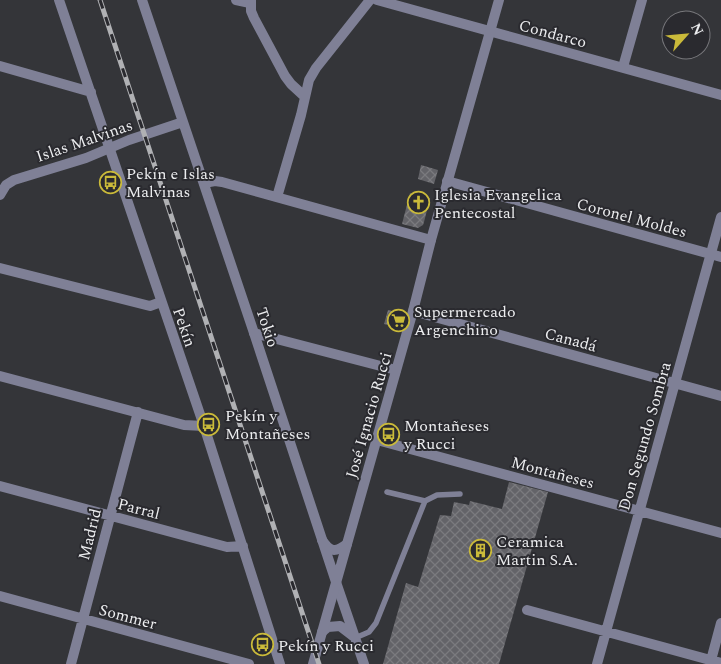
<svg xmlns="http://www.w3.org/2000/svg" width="721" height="664" font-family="Spectral,serif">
<defs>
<pattern id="building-cross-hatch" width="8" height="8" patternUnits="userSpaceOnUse" patternTransform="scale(1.25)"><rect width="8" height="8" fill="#636368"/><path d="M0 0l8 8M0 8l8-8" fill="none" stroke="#7a7a7e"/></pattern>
</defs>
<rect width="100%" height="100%" fill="#343539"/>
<path fill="url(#building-cross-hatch)" d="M421,165L438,170L434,184L418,179Z
M410,193L430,198L424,222L423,225L418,228L402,224Z
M388,310L400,313L397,327L384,324Z
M509,482L548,492L499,664H383L406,583L418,587L440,515L451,516L454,502L469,505L470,501L502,509Z"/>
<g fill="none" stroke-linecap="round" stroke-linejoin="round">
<path stroke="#7f8096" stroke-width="5.5" d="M387,492L425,501
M355,638L369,632L376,623L425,501L437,495L460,494"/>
<path stroke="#7f8096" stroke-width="10" d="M59,0L204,426L280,664
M236,0L250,3
M251,0V11L254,18L285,76L291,84L304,96
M377,0L721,95
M0,66L91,92
M623,67L642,0
M447,181L721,257
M204,183L215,181L222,182L431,240
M277,197L301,115L309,80L316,68L370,0
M0,268L146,305L150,306L161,302
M413,311L721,396
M254,333L396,370
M0,376L184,425L204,426
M377,440L721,533
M0,486L227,547L243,546
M322,540C330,552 335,553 347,544
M336,582L364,664
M0,596L249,664
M527,610L721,663
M322,632L328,627L340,626L353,636
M71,664L138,412
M597,664L721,217
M710,664L721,623"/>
<path stroke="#7f8096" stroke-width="10" d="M142,0L254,333L336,582
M0,195L6,185L14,180L86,158L129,140L183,122
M313,664L413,311L431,240L499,0"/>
<defs>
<path id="rail" d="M100,0L319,664"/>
</defs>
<use href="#rail" stroke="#b0b1b4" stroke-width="5"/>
<use href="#rail" stroke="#2a2a2f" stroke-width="3" stroke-dasharray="9" stroke-linecap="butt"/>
</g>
<defs>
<symbol id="bus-ring" viewBox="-11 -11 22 22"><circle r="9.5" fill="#2a2a2f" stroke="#caba3a" stroke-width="1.5"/><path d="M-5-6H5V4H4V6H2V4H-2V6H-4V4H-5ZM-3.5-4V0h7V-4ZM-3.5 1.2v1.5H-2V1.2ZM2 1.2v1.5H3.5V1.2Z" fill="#caba3a"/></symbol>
<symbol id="church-ring" viewBox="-11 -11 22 22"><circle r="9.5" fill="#2a2a2f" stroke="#caba3a" stroke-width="1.5"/><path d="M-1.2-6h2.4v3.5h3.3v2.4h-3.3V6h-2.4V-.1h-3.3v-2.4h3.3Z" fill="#caba3a"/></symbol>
<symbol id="supermarket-ring" viewBox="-11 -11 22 22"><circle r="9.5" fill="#2a2a2f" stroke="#caba3a" stroke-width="1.5"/><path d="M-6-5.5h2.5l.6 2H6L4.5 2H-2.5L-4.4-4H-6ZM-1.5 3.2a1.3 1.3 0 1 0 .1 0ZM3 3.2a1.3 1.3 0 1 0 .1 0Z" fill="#caba3a"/></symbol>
<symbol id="building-ring" viewBox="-11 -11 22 22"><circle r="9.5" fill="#2a2a2f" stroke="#caba3a" stroke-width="1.5"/><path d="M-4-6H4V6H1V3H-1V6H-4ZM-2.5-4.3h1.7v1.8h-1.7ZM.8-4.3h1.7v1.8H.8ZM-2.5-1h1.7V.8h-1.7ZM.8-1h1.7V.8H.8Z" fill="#caba3a"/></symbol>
</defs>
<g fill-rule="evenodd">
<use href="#bus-ring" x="98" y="170" width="25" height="25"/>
<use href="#church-ring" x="406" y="190" width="25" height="25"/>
<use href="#supermarket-ring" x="386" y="308" width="25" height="25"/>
<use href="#bus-ring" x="196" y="412" width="25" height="25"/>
<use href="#bus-ring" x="376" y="422" width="25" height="25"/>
<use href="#building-ring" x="468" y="538" width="25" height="25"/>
<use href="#bus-ring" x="250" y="632" width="25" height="25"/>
</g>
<g text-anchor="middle" stroke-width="4" stroke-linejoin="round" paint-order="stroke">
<g font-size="16" fill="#ecedef" stroke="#2a2a2f">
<text transform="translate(553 33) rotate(15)" y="6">Condarco</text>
<text transform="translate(84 140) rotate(-19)" y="6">Islas Malvinas</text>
<text transform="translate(632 217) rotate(15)" y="6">Coronel Moldes</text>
<text transform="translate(185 327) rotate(71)" y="6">Pekín</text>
<text transform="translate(268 327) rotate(72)" y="6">Tokio</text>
<text transform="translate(571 339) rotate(15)" y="6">Canadá</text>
<text transform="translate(368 415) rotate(-74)" y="6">José Ignacio Rucci</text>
<text transform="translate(644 436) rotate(-74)" y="6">Don Segundo Sombra</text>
<text transform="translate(553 472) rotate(15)" y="6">Montañeses</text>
<text transform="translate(139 508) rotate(14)" y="6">Parral</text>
<text transform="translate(89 534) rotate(-76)" y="6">Madrid</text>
<text transform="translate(128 616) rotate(15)" y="6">Sommer</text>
</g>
<g font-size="16" fill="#ecedef" stroke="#2a2a2f" text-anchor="start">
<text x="126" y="179">Pekín e Islas<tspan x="126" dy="18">Malvinas</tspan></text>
<text x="434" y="200">Iglesia Evangelica<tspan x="434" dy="18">Pentecostal</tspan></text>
<text x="414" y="317">Supermercado<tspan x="414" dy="18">Argenchino</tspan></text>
<text x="225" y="421">Pekín y<tspan x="225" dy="18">Montañeses</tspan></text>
<text x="404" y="431">Montañeses<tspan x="404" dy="18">y Rucci</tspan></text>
<text x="496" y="547">Ceramica<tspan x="496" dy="18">Martin S.A.</tspan></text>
<text x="278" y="651">Pekín y Rucci</text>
</g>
</g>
<g transform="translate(686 35) rotate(63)"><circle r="24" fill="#2a2a2f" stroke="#78787c"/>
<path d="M0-4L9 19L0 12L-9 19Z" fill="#caba3a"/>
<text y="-8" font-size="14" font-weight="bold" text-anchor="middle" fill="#ecedef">N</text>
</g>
</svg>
